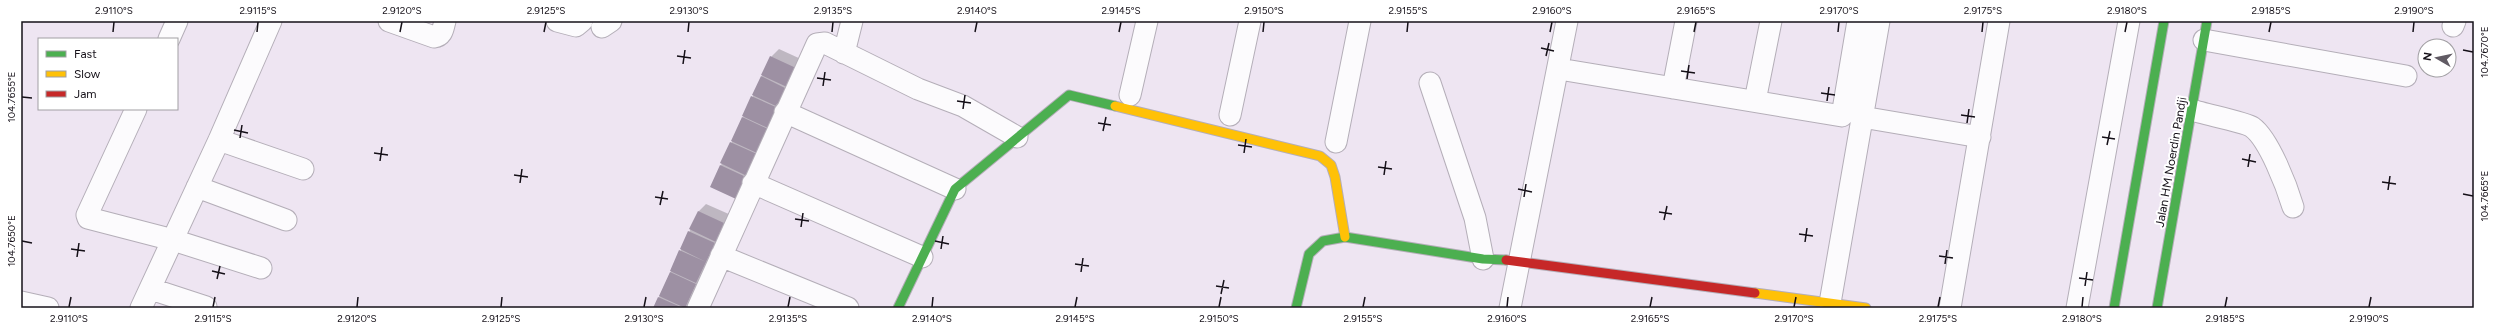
<svg xmlns="http://www.w3.org/2000/svg" width="2495" height="329" font-family="Figtree,sans-serif">
<rect width="100%" height="100%" fill="#eee5f2"/>
<path fill="#0003" d="M779,49L803,60L743,190L711,187L771,57Z
M706,204L731,215L688,308H654L699,211Z"/>
<path fill="#9d90a3" d="M770,56L796,68L787,87L761,75Z
M761,76L787,89L778,107L752,95Z
M751,96L778,108L768,128L742,116Z
M742,117L768,129L757,153L731,141Z
M730,142L757,154L747,176L720,163Z
M720,165L746,177L736,199L710,187Z
M698,211L724,223L716,242L689,229Z
M688,231L715,243L706,262L680,249Z
M679,250L706,262L696,283L670,271Z
M670,272L696,284L685,308L659,296Z
M658,297L683,308H653Z"/>
<g fill="none" stroke-linecap="round" stroke-linejoin="round">
<defs>
<path id="street" d="M389,21L434,37C443,36 443,28 445,21
M557,21L576,26L582,21
M2453,26L2455,21
M602,27L611,21
M169,39L177,21
M2204,40L2406,76
M844,53L852,21
M1559,69L1842,116L1858,21
M1430,83L1475,218L1483,259
M1673,88L1686,21
M1130,95L1147,21
M1755,101L1771,21
M136,109L87,215L88,218L173,240L261,268
M2192,110C2203,114 2245,122 2252,127C2269,139 2287,187 2293,207
M785,112L955,189
M1230,115L1250,21
M1862,117L1980,137
M219,140L303,169
M1336,142L1360,21
M753,183L922,257
M197,187L286,220
M721,256L848,308
M151,289L206,307
M21,302L48,308
M1830,303L1879,21
M141,308L219,140L271,21
M698,308L817,44L825,43L918,89L963,106L1017,137
M1510,308L1567,21
M1950,308L1999,21
M2077,308L2129,21"/>
<path id="fast" d="M898,308L955,189L1069,95L1115,106
M1296,308L1309,254L1323,241L1345,237L1483,259L1506,260
M2114,308L2164,21
M2157,308L2207,21"/>
<path id="slow" d="M1115,106L1320,156L1331,165L1335,177L1345,237
M1755,293L1866,308"/>
<path id="jam" d="M1506,260L1755,293"/>
</defs>
<use href="#street" stroke="#b4aeb8" stroke-width="23"/>
<use href="#fast" stroke="#b4aeb8" stroke-width="11"/>
<use href="#slow" stroke="#b4aeb8" stroke-width="11"/>
<use href="#jam" stroke="#b4aeb8" stroke-width="11"/>
<use href="#street" stroke="#fcfbfd" stroke-width="21"/>
<use href="#fast" stroke="#4caf50" stroke-width="9"/>
<use href="#slow" stroke="#ffc107" stroke-width="9"/>
<use href="#jam" stroke="#c62828" stroke-width="9"/>
</g>
<path fill="none" stroke="#151018" stroke-width="1.5" d="M113,32L114,22M257,32L258,22M400,32L402,22M544,32L546,22M688,32L689,22M832,32L833,22M975,32L977,22M1119,32L1121,22M1263,32L1264,22M1407,32L1408,22M1550,32L1552,22M1694,32L1696,22M1838,32L1839,22M1982,32L1983,22M2125,32L2127,22M2269,32L2271,22M2413,32L2414,22M1541,48L1554,51M2463,50L2473,52M677,56L691,58M1546,56L1549,43M683,64L685,50M1681,71L1695,73M817,78L831,80M1687,79L1689,65M823,86L825,72M1821,93L1835,95M22,97L32,98M957,101L971,103M1827,101L1829,87M963,109L965,95M1961,115L1975,117M1098,123L1111,125M1967,123L1969,109M234,130L248,133M1103,131L1106,117M2102,137L2115,139M240,138L242,125M1238,145L1252,147M2107,145L2110,131M374,153L388,155M1244,153L1246,139M2242,159L2256,162M380,161L382,147M1378,167L1392,169M2248,167L2250,154M514,175L528,177M1384,175L1386,161M2382,182L2396,184M520,183L522,169M1518,189L1532,192M2388,190L2390,176M2463,194L2473,196M655,197L668,199M1524,197L1526,184M660,205L663,191M1659,212L1672,214M795,219L809,221M1664,220L1667,206M801,227L803,213M1799,234L1813,236M22,241L32,243M935,241L949,244M1805,242L1807,228M71,249L85,251M941,249L943,236M1939,256L1953,258M77,257L79,243M1075,264L1089,266M1945,264L1947,250M212,271L225,274M1081,272L1083,258M2079,278L2093,280M217,279L220,266M1216,286L1229,288M2085,286L2087,272M1221,294L1224,280M69,307L71,297M213,307L215,297M357,307L358,297M501,307L502,297M644,307L646,297M788,307L790,297M932,307L933,297M1075,307L1077,297M1219,307L1221,297M1363,307L1365,297M1507,307L1508,297M1650,307L1652,297M1794,307L1796,297M1938,307L1940,297M2082,307L2083,297M2225,307L2227,297M2369,307L2371,297"/>
<g text-anchor="middle" stroke-width="4" stroke-linejoin="round" paint-order="stroke">
<g font-size="12" fill="#151018" stroke="#fff">
<text transform="translate(2171 162) rotate(-80)" y="4">Jalan HM Noerdin Pandji</text>
</g>
</g>
<rect width="2495" height="329" fill="none" stroke="#ffffff" stroke-width="44"/>
<rect x="38" y="38" width="140" height="72" fill="#ffffff" stroke="#a19fa3"/>
<rect x="46" y="51" width="20" height="6" fill="#4caf50" stroke="#a19fa3"/>
<text x="74" y="58" font-size="12" fill="#151018">Fast</text>
<rect x="46" y="71" width="20" height="6" fill="#ffc107" stroke="#a19fa3"/>
<text x="74" y="78" font-size="12" fill="#151018">Slow</text>
<rect x="46" y="91" width="20" height="6" fill="#c62828" stroke="#a19fa3"/>
<text x="74" y="98" font-size="12" fill="#151018">Jam</text>
<g transform="translate(2437 58) rotate(279)"><circle r="19" fill="#ffffff" stroke="#a19fa3"/>
<path d="M0-3L7 15L0 10L-7 15Z" fill="#615b64"/>
<text y="-6" font-size="11" font-weight="bold" text-anchor="middle" fill="#151018">N</text>
</g>
<rect x="22" y="22" width="2451" height="285" fill="none" stroke="#151018" stroke-width="1.5"/>
<g font-size="10" text-anchor="middle" fill="#151018">
<text x="114" y="14">2.9110°S</text>
<text x="258" y="14">2.9115°S</text>
<text x="402" y="14">2.9120°S</text>
<text x="546" y="14">2.9125°S</text>
<text x="689" y="14">2.9130°S</text>
<text x="833" y="14">2.9135°S</text>
<text x="977" y="14">2.9140°S</text>
<text x="1121" y="14">2.9145°S</text>
<text x="1264" y="14">2.9150°S</text>
<text x="1408" y="14">2.9155°S</text>
<text x="1552" y="14">2.9160°S</text>
<text x="1696" y="14">2.9165°S</text>
<text x="1839" y="14">2.9170°S</text>
<text x="1983" y="14">2.9175°S</text>
<text x="2127" y="14">2.9180°S</text>
<text x="2271" y="14">2.9185°S</text>
<text x="2414" y="14">2.9190°S</text>
<text transform="translate(2484 52) rotate(-90)" y="4">104.7670°E</text>
<text transform="translate(11 97) rotate(-90)" y="4">104.7655°E</text>
<text transform="translate(2484 196) rotate(-90)" y="4">104.7665°E</text>
<text transform="translate(11 241) rotate(-90)" y="4">104.7650°E</text>
<text x="69" y="322">2.9110°S</text>
<text x="213" y="322">2.9115°S</text>
<text x="357" y="322">2.9120°S</text>
<text x="501" y="322">2.9125°S</text>
<text x="644" y="322">2.9130°S</text>
<text x="788" y="322">2.9135°S</text>
<text x="932" y="322">2.9140°S</text>
<text x="1075" y="322">2.9145°S</text>
<text x="1219" y="322">2.9150°S</text>
<text x="1363" y="322">2.9155°S</text>
<text x="1507" y="322">2.9160°S</text>
<text x="1650" y="322">2.9165°S</text>
<text x="1794" y="322">2.9170°S</text>
<text x="1938" y="322">2.9175°S</text>
<text x="2082" y="322">2.9180°S</text>
<text x="2225" y="322">2.9185°S</text>
<text x="2369" y="322">2.9190°S</text>
</g>
</svg>
